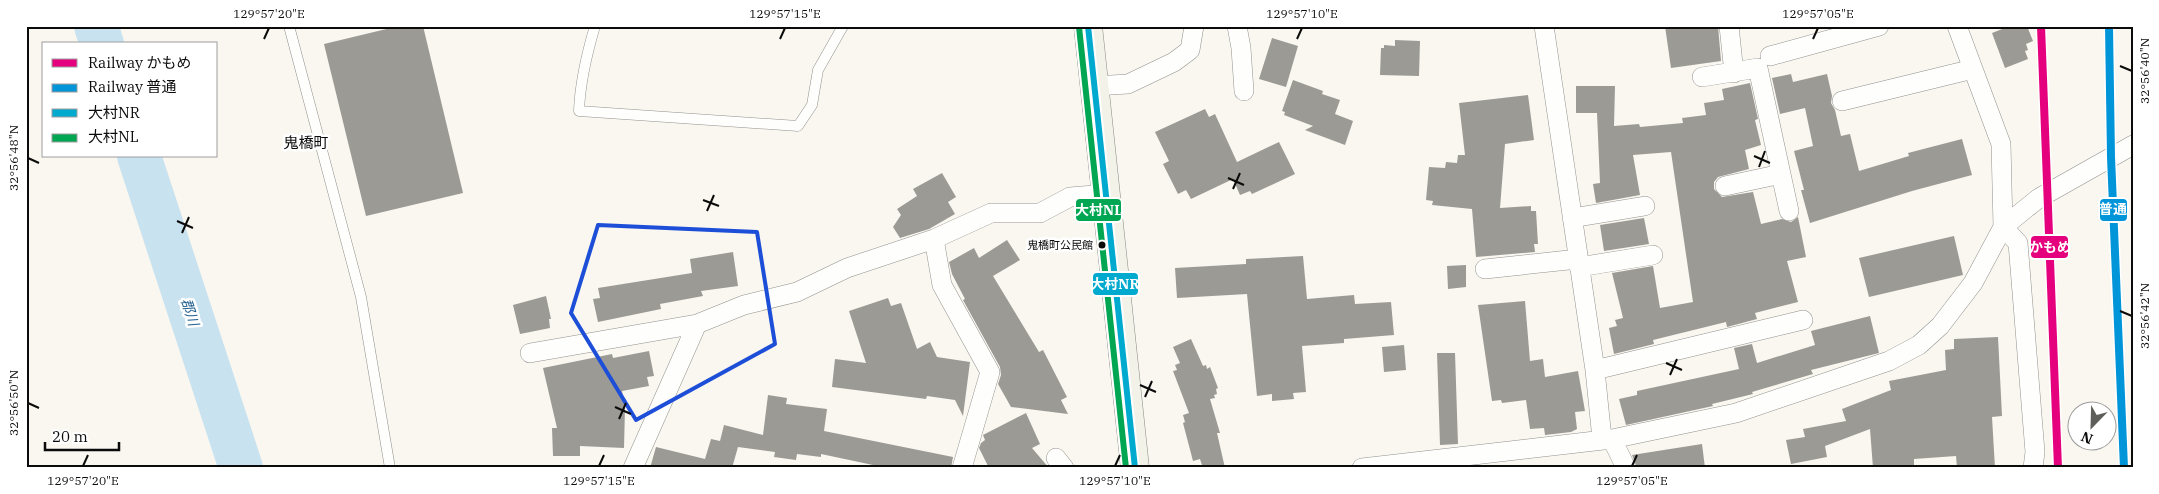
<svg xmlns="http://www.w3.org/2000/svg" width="2159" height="494" font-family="'IBM Plex Serif','Noto Sans JP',serif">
<rect width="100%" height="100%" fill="#f9f7ef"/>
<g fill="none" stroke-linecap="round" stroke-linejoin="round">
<path stroke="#c9e2f0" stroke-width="44" d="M96,26L102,44
M139,156L241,468"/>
</g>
<path fill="#9c9a95" d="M399,26H423L463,193L366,216L324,44Z
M1665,26H1718L1721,61L1671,68Z
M2010,26H2027L2033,41L2026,44L2028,50L2025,51L2028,59L2005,68L1992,33Z
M1272,38L1298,46L1286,87L1259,79Z
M1395,40L1420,41L1419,76L1380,75L1381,48H1384V45L1395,46Z
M1791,74L1793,82L1827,74L1832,96L1831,103L1835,110L1841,136L1850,134L1859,171L1909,156L1908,153L1962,139L1972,175L1912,191L1810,223L1801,190H1804L1794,151L1813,146L1805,108L1780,114L1772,78Z
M1293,80L1323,91L1322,94L1340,100L1335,114L1353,121L1345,145L1305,130L1313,126L1284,115L1285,112L1282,111Z
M1750,83L1758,119L1755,120L1761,145L1745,150L1749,169L1718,177L1714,182V189L1722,197L1753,192L1761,224L1782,219L1791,222L1798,217L1806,257L1787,261L1798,302L1755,313L1757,319L1727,327L1726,322L1653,340L1654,344L1614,354L1609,328L1617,326L1615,320L1623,318L1612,273L1653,266L1660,308L1693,302L1671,152L1633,155L1640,195L1596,203L1593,184L1600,183L1597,113H1576V86H1615L1614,126L1639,124L1640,127L1683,123L1682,118L1706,115L1704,103L1724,100L1722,89Z
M1528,95L1534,140L1505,144L1500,208L1531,206V211H1536L1538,244H1534L1535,252L1476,257L1472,209L1432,205L1433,201L1426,200L1429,167L1445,168L1446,162L1457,163L1458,155H1465L1459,103Z
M1205,109L1209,117L1215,114L1237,162L1279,142L1295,174L1252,194L1250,191L1240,195L1233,179L1191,199L1186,190L1178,194L1163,164L1169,161L1155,132Z
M942,173L956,197L948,202L955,214L929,229L900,238L893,227L901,215L897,209L917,196L913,189Z
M1644,218L1649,244L1604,251L1600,225Z
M1954,236L1963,275L1869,297L1859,258Z
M1007,240L1020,260L993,276L1039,352L1043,350L1067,397L1061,400L1068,414L1011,407L998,384L1001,375L1000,367L963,300L965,299L952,274L949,262L974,248L979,258Z
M733,252L738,286L701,291L703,296L660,304L661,309L598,322L593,299L600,298L598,288L692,273L690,259Z
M1303,256L1307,299L1354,295L1355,304L1391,302L1394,335L1344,339V343L1302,346L1306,392L1293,393L1294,399L1272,401V394L1257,396L1247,294L1177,298L1175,268L1246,264V259Z
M1466,265V287L1448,289L1447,266Z
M546,296L551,319H549L550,328L520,334L513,305Z
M888,298L891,306L901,303L917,349L930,342L937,357L970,362L963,416L955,400L927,396L926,399L832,387L835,359L866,363L849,311Z
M1525,301L1530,361L1543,359L1545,377L1578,371L1585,411L1575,412L1577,429L1571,432L1545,435L1544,428L1530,429L1526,400L1502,403L1501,400L1492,401L1478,305Z
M1870,316L1879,353L1811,370L1813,374L1752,392L1753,394L1712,404L1713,406L1626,425L1619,399L1637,395V391L1739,369L1734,348L1752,344L1757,363L1815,345L1811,331Z
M1998,337L2002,416L1992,417L1995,468H1957L1956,456L1914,459V468H1873L1870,429L1825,446L1827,457L1791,464L1786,440L1805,437L1803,429L1846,421L1842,409L1891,390L1889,381L1946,370L1945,350L1954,349V339Z
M1191,339L1203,366L1206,365L1207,369L1210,367L1218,388L1216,389L1217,394L1214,395L1215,398L1210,399L1220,433H1217L1225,468H1203L1200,459L1193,461L1183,423L1185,422L1183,415L1189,413L1173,371L1177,370L1175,365L1180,363L1173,347Z
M1404,345L1406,370L1384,372L1382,347Z
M649,351L654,376L647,377L649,386L622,391L625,407L624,448L580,446V456H553L552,428H557L543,368L612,354L613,358Z
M1437,353H1455L1458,444L1440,445Z
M768,395L787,398L786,404L827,409L824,431L953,457L951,468H873V465L821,454V457L797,454L796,460L774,457L775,452L738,447L732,468H650L656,447L705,459L711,439L720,441L724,425L763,435Z
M1026,413L1040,444L1032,448L1049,468H989L979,448L981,443L985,440L983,435Z
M1702,444L1705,468H1637L1632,455Z"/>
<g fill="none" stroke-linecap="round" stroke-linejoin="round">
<defs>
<path id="service" d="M289,26L361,297L390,468
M595,26C587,53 580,83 579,111L798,126L812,105L818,70L843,26"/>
<path id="minor" d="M1237,26L1241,48L1244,91
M1544,26L1595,370L1602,439
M1729,26L1734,73
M1957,26L2001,144L2003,227L2018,243L2035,452L2033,468
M1770,56L1879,26
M1702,77L1758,68L1789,211
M1094,86L1128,84L1174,62L1190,50L1194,26
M1842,101L1973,69
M1725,186L1781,174
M1572,218L1645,206
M934,239L942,285L990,372L962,468
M1579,267L1653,255
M1485,269L1578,259
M530,353L697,324
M1595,370L1803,320
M1612,439L1626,468
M1056,458L1064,468
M633,468L697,324L744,305L797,292L847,268L934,239L991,213H1040L1070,197L1107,194
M1362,468L1612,439L1736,413L1889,361L1919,345L1940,326L1973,283L2003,227L2039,198L2133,145"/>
<path id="secondary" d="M1088,26L1135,468"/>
</defs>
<use href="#service" stroke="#92918e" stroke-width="11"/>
<use href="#minor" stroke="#92918e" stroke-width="20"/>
<use href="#secondary" stroke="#898884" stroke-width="29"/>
<use href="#service" stroke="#fefefd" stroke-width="10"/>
<use href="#minor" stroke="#fefefd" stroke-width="19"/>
<use href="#secondary" stroke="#f3f2e8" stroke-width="28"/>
<defs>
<path id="bus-1" d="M1088,26L1135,468"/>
<path id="bus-2" d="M1079,27L1126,468"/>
</defs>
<use href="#bus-1" stroke="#fff" stroke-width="10"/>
<use href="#bus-2" stroke="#fff" stroke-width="10"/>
<use href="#bus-1" stroke="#00a9ce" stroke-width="6"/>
<use href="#bus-2" stroke="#00a651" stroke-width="6"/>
<defs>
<path id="rail-1" d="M2041,26L2058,468"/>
<path id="rail-2" d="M2109,26L2111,157L2124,468"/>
</defs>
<use href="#rail-1" stroke="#fff" stroke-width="11"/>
<use href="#rail-2" stroke="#fff" stroke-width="11"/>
<use href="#rail-1" stroke="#e5007d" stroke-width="8"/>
<use href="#rail-2" stroke="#0095d9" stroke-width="8"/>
</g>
<path fill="none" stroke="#1d4ed8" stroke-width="4" stroke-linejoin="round" d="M598,225L757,232L775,344L636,420L571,313Z"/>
<path fill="none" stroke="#0b0b0b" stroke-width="2" d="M264,39L269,28M780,39L785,28M1297,39L1302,28M1813,39L1818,28M2120,66L2132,71M1754,156L1770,163M28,158L39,163M1759,167L1765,151M1228,178L1244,185M1233,189L1240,173M703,200L719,206M707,211L714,195M177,221L193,228M182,233L189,217M2120,311L2132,316M1666,363L1682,370M1670,375L1677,359M1140,385L1156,392M1145,397L1152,381M28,403L39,408M615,407L631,414M619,419L626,403M83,466L88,455M599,466L604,455M1115,466L1120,455M1632,466L1637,455"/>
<circle fill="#0b0b0b" stroke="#fff" stroke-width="2" cx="1102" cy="245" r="4.5"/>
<g text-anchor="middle" stroke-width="5" stroke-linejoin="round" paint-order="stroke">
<g font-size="11" fill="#0b0b0b" stroke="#fff" text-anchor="end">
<text x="1093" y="249">鬼橋町公民館</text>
</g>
<g font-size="14" font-style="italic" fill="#215f90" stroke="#fff">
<text transform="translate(190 312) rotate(72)" y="5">郡川</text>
</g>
<g font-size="15" fill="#0b0b0b" stroke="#fff">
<text x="306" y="148">鬼橋町</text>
</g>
</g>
<g stroke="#fff" stroke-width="2">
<rect x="2099" y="198" width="29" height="24" rx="5" fill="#0095d9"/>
<rect x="1075" y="198" width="47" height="24" rx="5" fill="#00a651"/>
<rect x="2030" y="235" width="39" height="24" rx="5" fill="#e5007d"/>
<rect x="1092" y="272" width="47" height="24" rx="5" fill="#00a9ce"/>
</g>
<g font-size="14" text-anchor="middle" font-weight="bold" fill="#fff">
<text x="2113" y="214">普通</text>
<text x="1099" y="215">大村NL</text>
<text x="2050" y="252">かもめ</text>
<text x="1115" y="289">大村NR</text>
</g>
<rect width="2159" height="494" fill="none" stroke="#ffffff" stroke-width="55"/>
<rect x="42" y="42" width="175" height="115" fill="#ffffff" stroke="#9d9d9d"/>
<rect x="52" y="59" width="25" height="8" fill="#e5007d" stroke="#9d9d9d"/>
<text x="88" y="68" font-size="15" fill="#0b0b0b">Railway かもめ</text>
<rect x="52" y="84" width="25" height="8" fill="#0095d9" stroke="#9d9d9d"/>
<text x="88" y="92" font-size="15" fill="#0b0b0b">Railway 普通</text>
<rect x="52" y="109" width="25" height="8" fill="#00a9ce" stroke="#9d9d9d"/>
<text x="88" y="118" font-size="15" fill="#0b0b0b">大村NR</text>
<rect x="52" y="134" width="25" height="8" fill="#00a651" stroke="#9d9d9d"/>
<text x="88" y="142" font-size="15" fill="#0b0b0b">大村NL</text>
<g transform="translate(2092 426) rotate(203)"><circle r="24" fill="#ffffff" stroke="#9d9d9d"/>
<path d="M0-4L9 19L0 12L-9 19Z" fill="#5e5e5b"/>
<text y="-8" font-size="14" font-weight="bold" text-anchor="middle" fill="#0b0b0b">N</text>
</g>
<path d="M45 442v8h74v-8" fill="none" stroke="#0b0b0b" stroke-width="2.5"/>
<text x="52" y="442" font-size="15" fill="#0b0b0b" stroke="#ffffff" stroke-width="4" paint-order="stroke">20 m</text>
<rect x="28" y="28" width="2104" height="438" fill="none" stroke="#0b0b0b" stroke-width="2"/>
<g font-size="12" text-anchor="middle" fill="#0b0b0b">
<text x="269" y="18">129°57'20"E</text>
<text x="785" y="18">129°57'15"E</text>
<text x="1302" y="18">129°57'10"E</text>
<text x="1818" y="18">129°57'05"E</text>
<text transform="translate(2145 71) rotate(-90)" y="4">32°56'40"N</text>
<text transform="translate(14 158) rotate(-90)" y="4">32°56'48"N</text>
<text transform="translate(2145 316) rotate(-90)" y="4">32°56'42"N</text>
<text transform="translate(14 403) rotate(-90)" y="4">32°56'50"N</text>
<text x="83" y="485">129°57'20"E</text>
<text x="599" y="485">129°57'15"E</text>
<text x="1115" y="485">129°57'10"E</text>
<text x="1632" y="485">129°57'05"E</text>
</g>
</svg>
